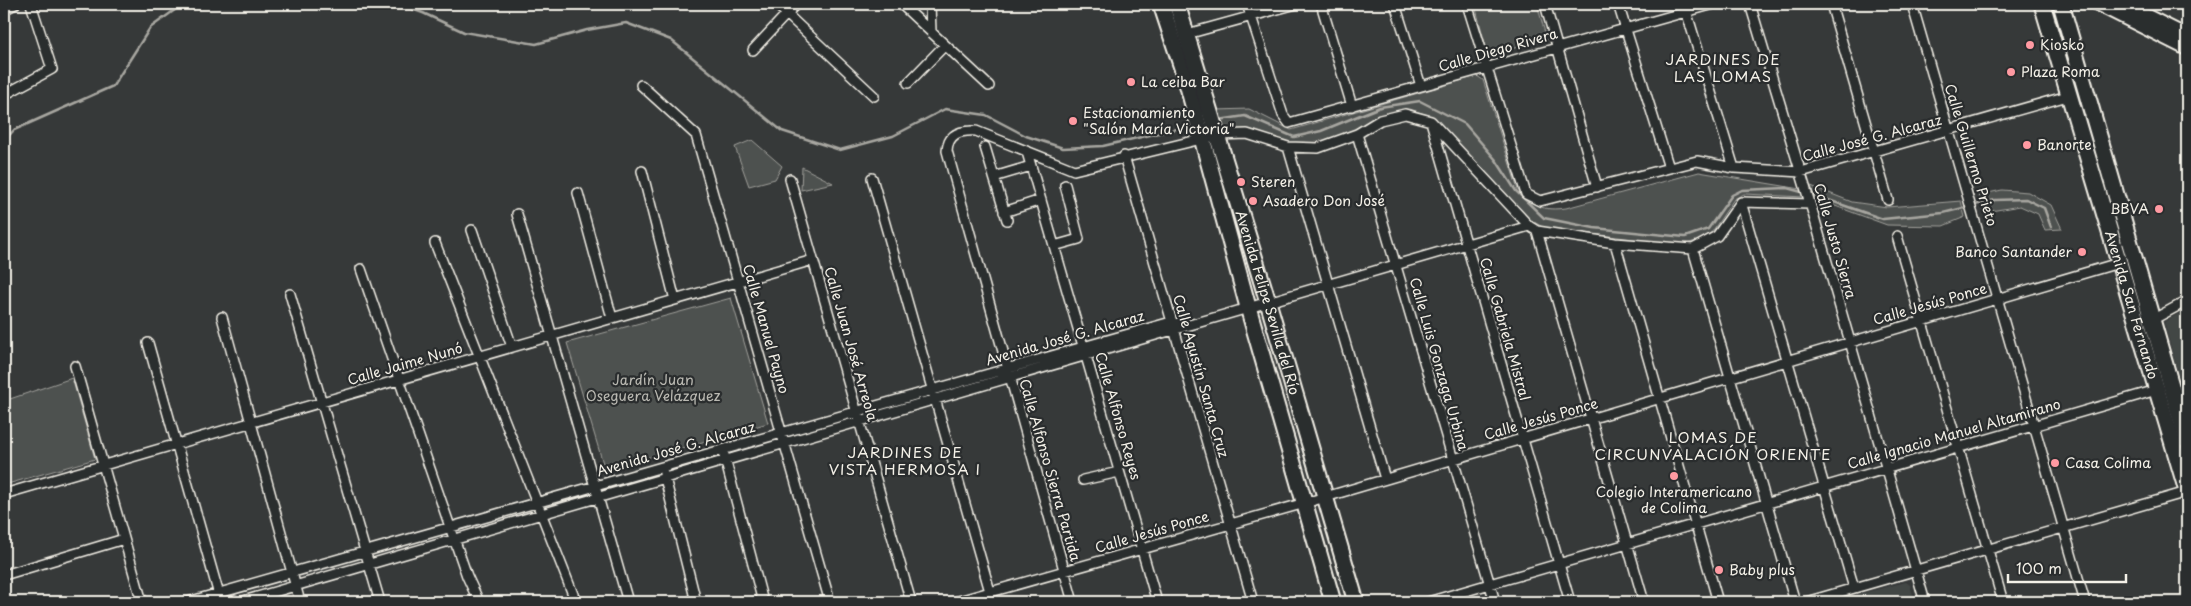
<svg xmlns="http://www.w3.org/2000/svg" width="2191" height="606" font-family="'Playpen Sans',sans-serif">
<rect width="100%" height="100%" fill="#363939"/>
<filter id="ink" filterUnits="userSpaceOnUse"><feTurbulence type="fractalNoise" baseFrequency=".02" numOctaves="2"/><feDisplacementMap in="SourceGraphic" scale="10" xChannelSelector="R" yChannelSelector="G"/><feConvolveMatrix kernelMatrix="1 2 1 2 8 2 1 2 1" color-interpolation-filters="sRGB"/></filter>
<g filter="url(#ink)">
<path fill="#434645" d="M2187,309V369L2178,374L2164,322Z
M1906,582L1910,585L1915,602H1827Z"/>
<path fill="#4e514f" stroke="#a1a19c" d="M1481,4H1537L1547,40L1488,55L1475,5Z
M1477,76L1483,80L1518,190C1534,207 1543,211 1566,208L1699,172L1801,189L1804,197L1744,194L1734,199L1712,232L1699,240L1683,245L1544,228L1531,220L1433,117L1410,109L1379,117L1353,131L1316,144L1289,143L1247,129L1223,131L1216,110L1249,109L1291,130Z
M752,140L782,166L775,179L749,186L735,147Z
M802,167L833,183L801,190Z
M1811,186L1852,202L1887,207L1961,201L1965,217L1943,226L1887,225L1816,199Z
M2002,190L2028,192L2051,205L2062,229L2045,230L2038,214L2020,206L1985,212L1979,195Z
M731,298L768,423L605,470L567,343Z
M72,378L95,459L4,485V401Z"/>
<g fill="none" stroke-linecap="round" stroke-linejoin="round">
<path stroke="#a8a7a1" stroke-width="2.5" d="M397,4L423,13L464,32L536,44L587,30L626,23L671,40L782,131L840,150L893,136L945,109L986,115L1026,136L1063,148L1103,146L1193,125
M1219,120L1245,116L1294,137L1321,131L1380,107L1420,101L1465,124L1496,160L1516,191L1544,218L1594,228L1685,237L1708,229L1732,195L1742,190L1787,188L1805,193
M4,141L14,130L113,86L150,28L183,4
M1811,194L1883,219L1943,213L1995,200L2026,199L2044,208L2051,227"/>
<defs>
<path id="street" d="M776,4L874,96
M901,4L989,86
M930,4L931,32
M1247,4L1283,115L1289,123L1714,4
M1321,4L1352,106
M1395,4L1421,86
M1467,4L1526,194L1540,201L1697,161L1734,168L1801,172L2071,95
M1545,4L1597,187
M1618,4L1669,168
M1684,4L1734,168
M1750,4L1812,210L1925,602
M1831,4L1888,200
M1912,4L2085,602
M4,10L15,4
M1187,34L1296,4
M753,50L796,4
M908,83L945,45
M641,85L696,135L830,602
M4,95L52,69L31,4
M1432,125L1570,602
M1357,134L1495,602
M985,147L1007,220
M1288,147L1385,479
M1027,152L1157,602
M1124,156L1253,602
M642,171L675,300
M994,177L1031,166
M872,178L993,602
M790,179L911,602
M578,193L612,318
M1741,202L1854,588
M1004,212L1041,200
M517,214L628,602
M472,230L512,347
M1537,231L1644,602
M1897,236L2003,602
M435,243L576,602
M1615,243L1718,602
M1054,246L1079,239L1065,185
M1693,249L1795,602
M361,269L467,576L479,602
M290,294L380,602
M222,317L300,602
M2152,320L2187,301
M148,343L221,602
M75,366L142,602
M724,455L763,602
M664,474L696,602
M1083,480L1119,472
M4,494L813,260
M4,575L124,539
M188,602L1171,322L1188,325
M240,602L1529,226
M955,602L1305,503L2122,262
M1073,602L947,151C948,134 959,130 976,131L1074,170L1218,135L1247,134L1288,147L1318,148L1357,134L1380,120L1405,114L1431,121L1529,226L1537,231L1615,243L1693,249L1717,236L1741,202L1810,204
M1428,602L2160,389
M1806,602L2187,492"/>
<path id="secondary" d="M2099,4L2187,48
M2121,4L2187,37"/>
<g id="primary">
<path d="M1161,4L1187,83L1248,307L1333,602"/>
<path id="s1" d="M1177,4L1268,302L1356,602"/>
<path id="s2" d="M2042,4L2187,491"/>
<path d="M2061,4L2187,441"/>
</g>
</defs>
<use href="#street" stroke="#f4f1e8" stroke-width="12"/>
<use href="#secondary" stroke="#f4f1e8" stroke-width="18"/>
<use href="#primary" stroke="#f4f1e8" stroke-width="19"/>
<use href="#street" stroke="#2a2d2e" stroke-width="9"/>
<use href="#secondary" stroke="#2a2d2e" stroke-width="14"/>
<use href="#primary" stroke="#2a2d2e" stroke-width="15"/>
</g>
</g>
<g fill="#ff9aa2" stroke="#2a2d2e" stroke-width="2">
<circle cx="2030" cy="45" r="5"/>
<circle cx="2011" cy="72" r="5"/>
<circle cx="1131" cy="82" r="5"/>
<circle cx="1073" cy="121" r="5"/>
<circle cx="2027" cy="145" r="5"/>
<circle cx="1241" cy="182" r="5"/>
<circle cx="1253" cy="201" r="5"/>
<circle cx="2159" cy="209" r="5"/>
<circle cx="2082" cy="252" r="5"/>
<circle cx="2055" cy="463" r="5"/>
<circle cx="1674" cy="476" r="5"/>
<circle cx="1719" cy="570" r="5"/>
</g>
<g text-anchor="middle" stroke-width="4.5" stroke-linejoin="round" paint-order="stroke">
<g font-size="14" fill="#f4f1e8" stroke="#2a2d2e" text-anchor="start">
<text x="2040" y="50">Kiosko</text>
<text x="2021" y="77">Plaza Roma</text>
<text x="1141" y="87">La ceiba Bar</text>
<text x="1083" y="118">Estacionamiento<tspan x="1083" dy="16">"Salón María Victoria"</tspan></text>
<text x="2037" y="150">Banorte</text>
<text x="1251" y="187">Steren</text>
<text x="1263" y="206">Asadero Don José</text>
<text x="2149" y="214" text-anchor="end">BBVA</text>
<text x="2072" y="257" text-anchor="end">Banco Santander</text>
<text x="2065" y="468">Casa Colima</text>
<text x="1674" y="497" text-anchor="middle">Colegio Interamericano<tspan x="1674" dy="16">de Colima</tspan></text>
<text x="1729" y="575">Baby plus</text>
</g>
<g font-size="14" fill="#f4f1e8" stroke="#2a2d2e">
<text transform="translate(1498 50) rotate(-16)" y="5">Calle Diego Rivera</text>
<text transform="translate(1872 138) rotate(-15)" y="5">Calle José G. Alcaraz</text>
<text transform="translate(1971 155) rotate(73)" y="5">Calle Guillermo Prieto</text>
<text transform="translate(1835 241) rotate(74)" y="5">Calle Justo Sierra</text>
<text dy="5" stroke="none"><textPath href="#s1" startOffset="312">Avenida Felipe Sevilla del Río</textPath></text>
<text transform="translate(1930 304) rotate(-16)" y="5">Calle Jesús Ponce</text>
<text dy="5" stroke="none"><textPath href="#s2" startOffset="314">Avenida San Fernando</textPath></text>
<text transform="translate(766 329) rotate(74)" y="5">Calle Manuel Payno</text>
<text transform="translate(1505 329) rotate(74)" y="5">Calle Gabriela Mistral</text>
<text transform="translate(1065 338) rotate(-16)" y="5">Avenida José G. Alcaraz</text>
<text transform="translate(851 344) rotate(74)" y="5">Calle Juan José Arreola</text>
<text transform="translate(405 364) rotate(-16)" y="5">Calle Jaime Nunó</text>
<text transform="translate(1439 364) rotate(74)" y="5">Calle Luis Gonzaga Urbina</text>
<text transform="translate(1201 376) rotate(74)" y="5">Calle Agustín Santa Cruz</text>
<text transform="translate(1118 416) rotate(74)" y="5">Calle Alfonso Reyes</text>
<text transform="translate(1541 419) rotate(-16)" y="5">Calle Jesús Ponce</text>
<text transform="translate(1954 434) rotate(-16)" y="5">Calle Ignacio Manuel Altamirano</text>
<text transform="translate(676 449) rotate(-16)" y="5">Avenida José G. Alcaraz</text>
<text transform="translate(1050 470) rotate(74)" y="5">Calle Alfonso Sierra Partida</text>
<text transform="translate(1152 532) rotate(-16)" y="5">Calle Jesús Ponce</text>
</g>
<g font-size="14" fill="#bab9b2" stroke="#2a2d2e">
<text x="653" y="385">Jardín Juan<tspan x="653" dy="16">Oseguera Velázquez</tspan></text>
</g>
<g font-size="15" letter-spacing="1" fill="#f4f1e8" stroke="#2a2d2e">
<text x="1723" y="65">JARDINES DE<tspan x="1723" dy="17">LAS LOMAS</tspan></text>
<text x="1713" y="443">LOMAS DE<tspan x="1713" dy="17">CIRCUNVALACIÓN ORIENTE</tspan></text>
<text x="905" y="458">JARDINES DE<tspan x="905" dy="17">VISTA HERMOSA I</tspan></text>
</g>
</g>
<rect width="2191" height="606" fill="none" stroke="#2a2d2e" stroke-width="20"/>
<rect x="10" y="10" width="2171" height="586" fill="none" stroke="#f4f1e8" stroke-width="2" filter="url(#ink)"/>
<path d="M2008 574v8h118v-8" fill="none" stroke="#f4f1e8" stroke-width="2.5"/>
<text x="2016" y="574" font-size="15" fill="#f4f1e8" stroke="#2a2d2e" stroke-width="4" paint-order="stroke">100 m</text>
</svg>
